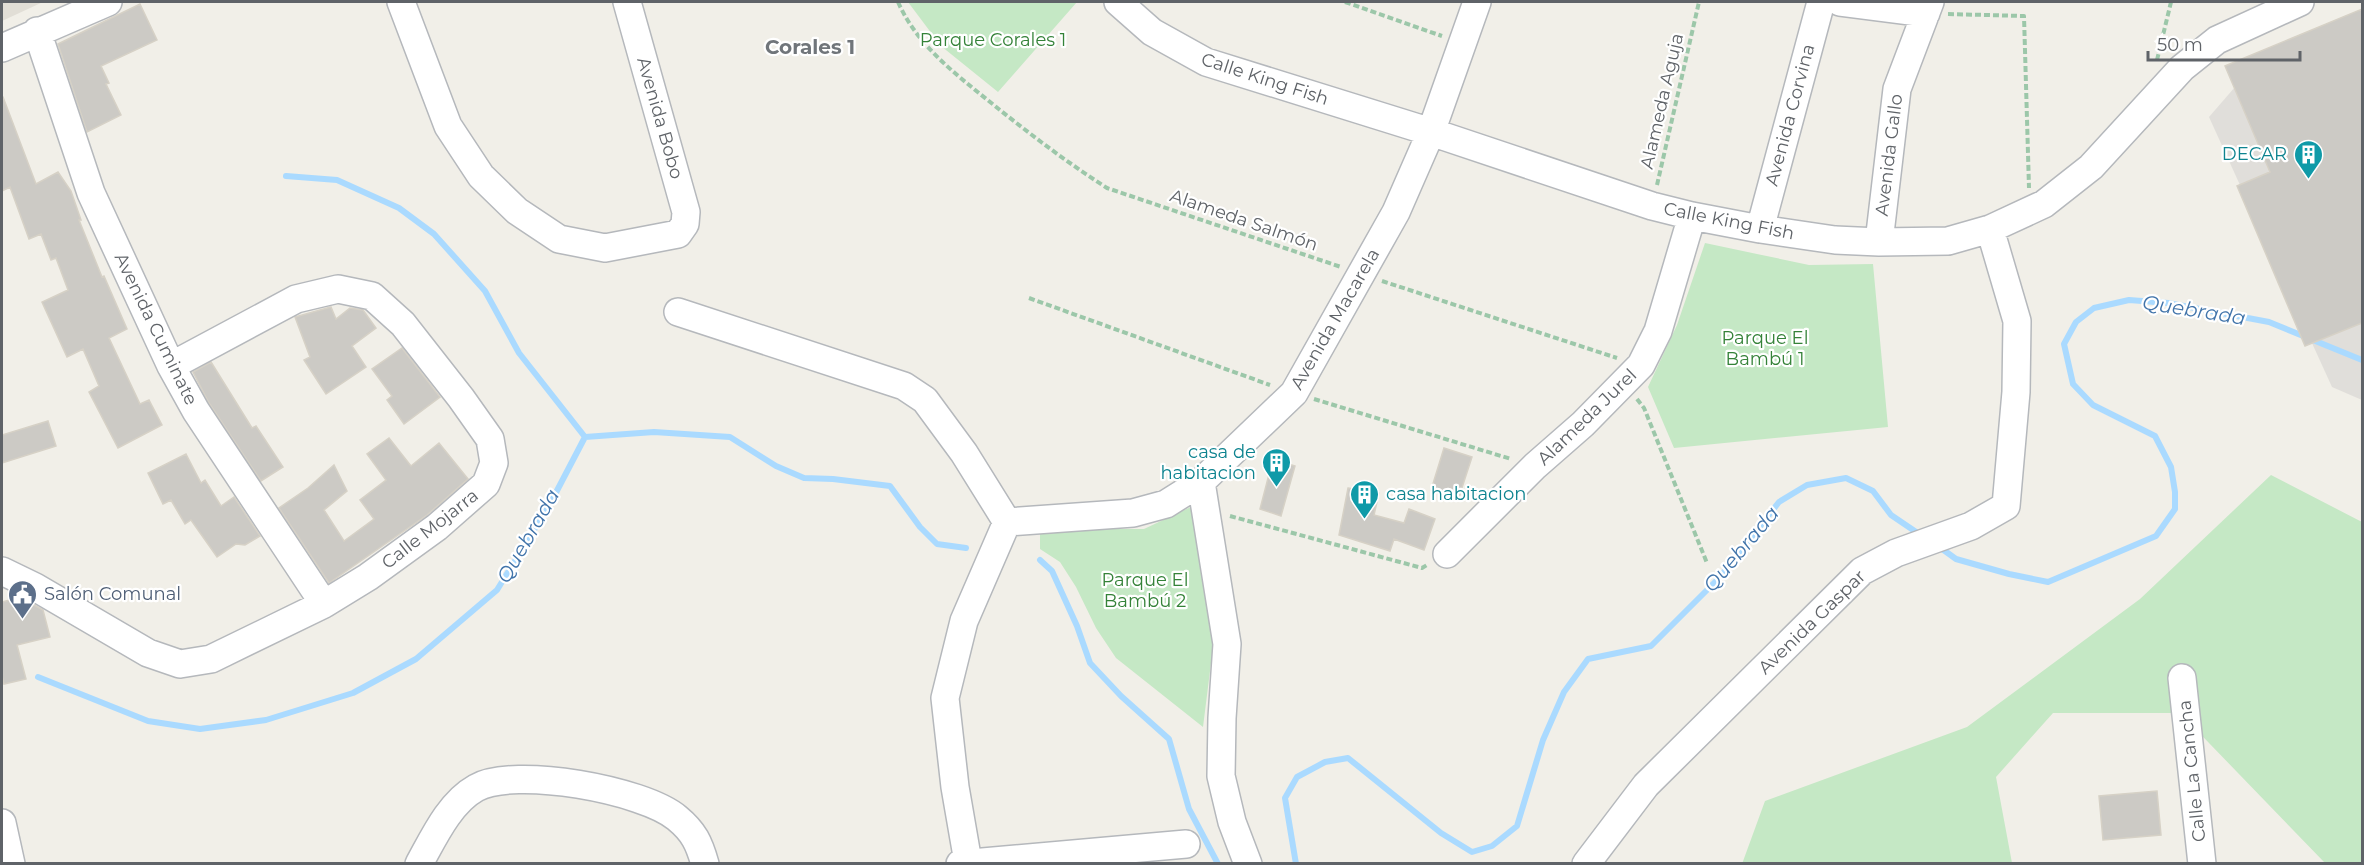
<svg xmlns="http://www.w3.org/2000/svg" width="2364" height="865" font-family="Montserrat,sans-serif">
<rect width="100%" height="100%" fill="#f1efe8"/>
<path fill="#e0deda" d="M2362,34V400L2332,387L2209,117L2235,87Z"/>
<path fill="#e1ded6" d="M2,2H43L2,21Z"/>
<path fill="#c5e8c5" d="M908,2H1077L998,92L941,46Z
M1705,243L1809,265L1873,264L1888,427L1674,448L1648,387L1677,325Z
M2271,475L2362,522V863H2325L2180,713H2053L1996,777L2012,863L1742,864L1765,801L1967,727L2140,599Z
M1195,505L1214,639L1203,727L1116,658L1096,628L1076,587L1060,562L1040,549V529H1144Z"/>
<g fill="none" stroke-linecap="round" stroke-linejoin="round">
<path stroke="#aadaff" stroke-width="6" d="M286,176L337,180L399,208L434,234L485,291L519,353L585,437
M585,437L654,432L730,437L776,466L804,478L833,479L890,486L920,527L937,544L966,548
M1938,546L1956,559L2009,574L2048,582L2156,536L2175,509V492L2171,467L2155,436L2093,405L2073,384L2064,344L2076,322L2094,308L2129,300L2168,303L2269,322L2362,360
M1040,560L1052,571L1077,626L1090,663L1121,696L1169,739L1189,809L1218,864
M38,677L148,721L200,729L266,720L353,693L416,659L497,590L550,504L585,437
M1296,864L1285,798L1297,777L1325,762L1348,758L1441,833L1472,852L1492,846L1517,826L1543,740L1564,692L1588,659L1651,646L1720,577L1779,502L1807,485L1846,478L1873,491L1891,515L1922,536"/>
</g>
<path fill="#cccac5" stroke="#d6d1c6" stroke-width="1.5" d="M140,4L157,40L101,66L109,83L106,84L121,115L87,132L58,44Z
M2362,9V323L2305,346L2237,186L2270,172L2225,66Z
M2,97H3L36,184L58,172L71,191L81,220H79L102,277L104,276L127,329L109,338L140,404L149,400L162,425L118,448L89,392L99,386L83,349L67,357L42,302L68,290L56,258L51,260L41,234L29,239L10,187L2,191Z
M331,307L336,319L350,308L363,310L376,328L352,346L366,367L326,394L304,360L310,357L295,317Z
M402,348L440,397L404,424L387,400L392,396L372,369Z
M211,362L252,428L256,426L283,467L261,481L209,403L193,372Z
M48,421L56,446L2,463V435Z
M389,438L411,466L439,443L468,479L427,515L329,583L279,508L308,488L334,465L347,491L324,510L344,541L374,519L360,500L386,480L367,454Z
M1444,448L1472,457L1458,500L1431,490Z
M186,454L201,483L205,480L221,506L234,497L260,536L245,545L236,544L217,557L191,520L185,524L171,500L163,504L148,473Z
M1273,459L1295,466L1281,516L1260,509Z
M1348,488L1379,493L1374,515L1404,523L1409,509L1435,519L1424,550L1394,539L1390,551L1339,535Z
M20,597L43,610L50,637L17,645L26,679L4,684L2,676V602Z
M2157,791L2161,835L2103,840L2099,796Z"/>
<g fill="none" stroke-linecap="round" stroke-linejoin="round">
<defs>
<path id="minor" d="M401,2L448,126L481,176L517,211L559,239L605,248L678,234L685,224L686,212L627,2
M1118,2L1152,32L1206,62L1431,132L1652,206L1692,216L1760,229L1835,240L1879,242L1948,241L1990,229L2044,204L2091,167L2182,68L2217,40L2300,2
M1840,2L1926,13
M37,31L91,193L171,366L196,411L324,604
M2,48L108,2
M1760,229L1821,2
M1879,242L1897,89L1930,2
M678,312L904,386L925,400L964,453L1007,522L1133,513L1166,504L1201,482L1294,393L1396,212L1431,132L1477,2
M1201,482L1227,644L1222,718L1221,776L1232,822L1248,864
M1447,554L1535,466L1583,424L1641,365L1658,331L1692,216
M2,571L35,587L148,653L180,664L211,659L324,604L368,577L437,527L486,484L494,463L490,439L461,398L403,324L372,296L338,289L296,299L171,366
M2182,678L2202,864
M2,823L11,864
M968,862L955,787L945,698L964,621L1007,522
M419,864C433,839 449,803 476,788C514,766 644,790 677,818C694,832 699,843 705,864
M960,864L1186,844
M1586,864L1646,785L1862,571L1896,553L1971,526L2006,506L2016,392L2017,321L1990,229"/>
</defs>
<use href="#minor" stroke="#b5b8bc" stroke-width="30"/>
<path stroke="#9cc7a9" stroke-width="4" stroke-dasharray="6 3" stroke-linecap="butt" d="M898,2C918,47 957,75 995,106C1031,135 1068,163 1107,188L1341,267
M1345,2L1442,36
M1948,14L2024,16L2029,188
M2157,60L2171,2
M1657,185L1699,2
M1382,281L1617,358
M1029,298L1270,385
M1314,399L1511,459
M1637,399L1644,408L1707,563
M1230,516L1422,568L1427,565"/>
<use href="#minor" stroke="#fff" stroke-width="27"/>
</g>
<defs>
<symbol id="building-pin" viewBox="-11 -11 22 30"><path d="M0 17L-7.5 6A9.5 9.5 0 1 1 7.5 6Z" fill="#0f9aa8" stroke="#fff"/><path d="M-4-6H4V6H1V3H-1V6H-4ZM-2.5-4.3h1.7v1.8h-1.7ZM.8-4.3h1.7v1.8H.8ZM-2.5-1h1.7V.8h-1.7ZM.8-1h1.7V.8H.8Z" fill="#fff"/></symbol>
<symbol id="civic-pin" viewBox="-11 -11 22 30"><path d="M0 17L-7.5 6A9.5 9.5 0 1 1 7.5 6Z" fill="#5c6f8a" stroke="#fff"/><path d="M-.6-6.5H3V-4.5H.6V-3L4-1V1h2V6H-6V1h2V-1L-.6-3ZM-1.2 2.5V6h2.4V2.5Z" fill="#fff"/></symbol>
</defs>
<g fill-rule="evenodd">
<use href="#building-pin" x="2292" y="138" width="33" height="45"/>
<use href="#building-pin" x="1260" y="446" width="33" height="45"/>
<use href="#building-pin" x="1348" y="478" width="33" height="45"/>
<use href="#civic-pin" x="6" y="578" width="33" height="45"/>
</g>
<g text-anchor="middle" stroke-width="4.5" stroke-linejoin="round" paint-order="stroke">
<g font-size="18" fill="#348238" stroke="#fff">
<text x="993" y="46">Parque Corales 1</text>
<text x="1765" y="344">Parque El<tspan x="1765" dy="21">Bambú 1</tspan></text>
<text x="1145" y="586">Parque El<tspan x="1145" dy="21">Bambú 2</tspan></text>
</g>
<g font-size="18" fill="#5f6368" stroke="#fff">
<text transform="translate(1265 79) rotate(18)" y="6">Calle King Fish</text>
<text transform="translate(1662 101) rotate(-77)" y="6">Alameda Aguja</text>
<text transform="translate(1790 115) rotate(-75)" y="6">Avenida Corvina</text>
<text transform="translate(660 118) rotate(74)" y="6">Avenida Bobo</text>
<text transform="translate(1889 155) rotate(-83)" y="6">Avenida Gallo</text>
<text transform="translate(1244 220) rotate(19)" y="6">Alameda Salmón</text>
<text transform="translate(1729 221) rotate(11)" y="6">Calle King Fish</text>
<text transform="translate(1335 319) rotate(-60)" y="6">Avenida Macarela</text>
<text transform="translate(156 329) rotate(64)" y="6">Avenida Cuminate</text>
<text transform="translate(1587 417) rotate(-44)" y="6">Alameda Jurel</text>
<text transform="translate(430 529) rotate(-38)" y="6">Calle Mojarra</text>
<text transform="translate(1812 622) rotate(-44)" y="6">Avenida Gaspar</text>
<text transform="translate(2192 771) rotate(-96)" y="6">Calle La Cancha</text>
</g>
<g font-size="18" fill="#0d838f" stroke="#fff" text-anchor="end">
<text x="2287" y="160">DECAR</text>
<text x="1256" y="458">casa de<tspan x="1256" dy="21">habitacion</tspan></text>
<text x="1386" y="500" text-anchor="start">casa habitacion</text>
</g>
<g font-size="18" fill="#4e5e75" stroke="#fff" text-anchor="start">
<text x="44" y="600">Salón Comunal</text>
</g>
<g font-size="20" font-weight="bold" fill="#70757a" stroke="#fff">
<text x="810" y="54">Corales 1</text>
</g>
<g font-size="20" font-style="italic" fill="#4174aa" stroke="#fff">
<text transform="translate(2194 310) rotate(9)" y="7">Quebrada</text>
<text transform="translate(528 536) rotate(-60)" y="7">Quebrada</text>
<text transform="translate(1741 549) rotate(-50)" y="7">Quebrada</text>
</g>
</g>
<rect width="2364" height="865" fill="none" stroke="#5f6368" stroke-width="6"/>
<path d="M2148 51v9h152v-9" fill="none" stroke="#5f6368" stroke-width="3"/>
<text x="2157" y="51" font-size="18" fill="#5f6368" stroke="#ffffff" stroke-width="4.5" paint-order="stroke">50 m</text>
</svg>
